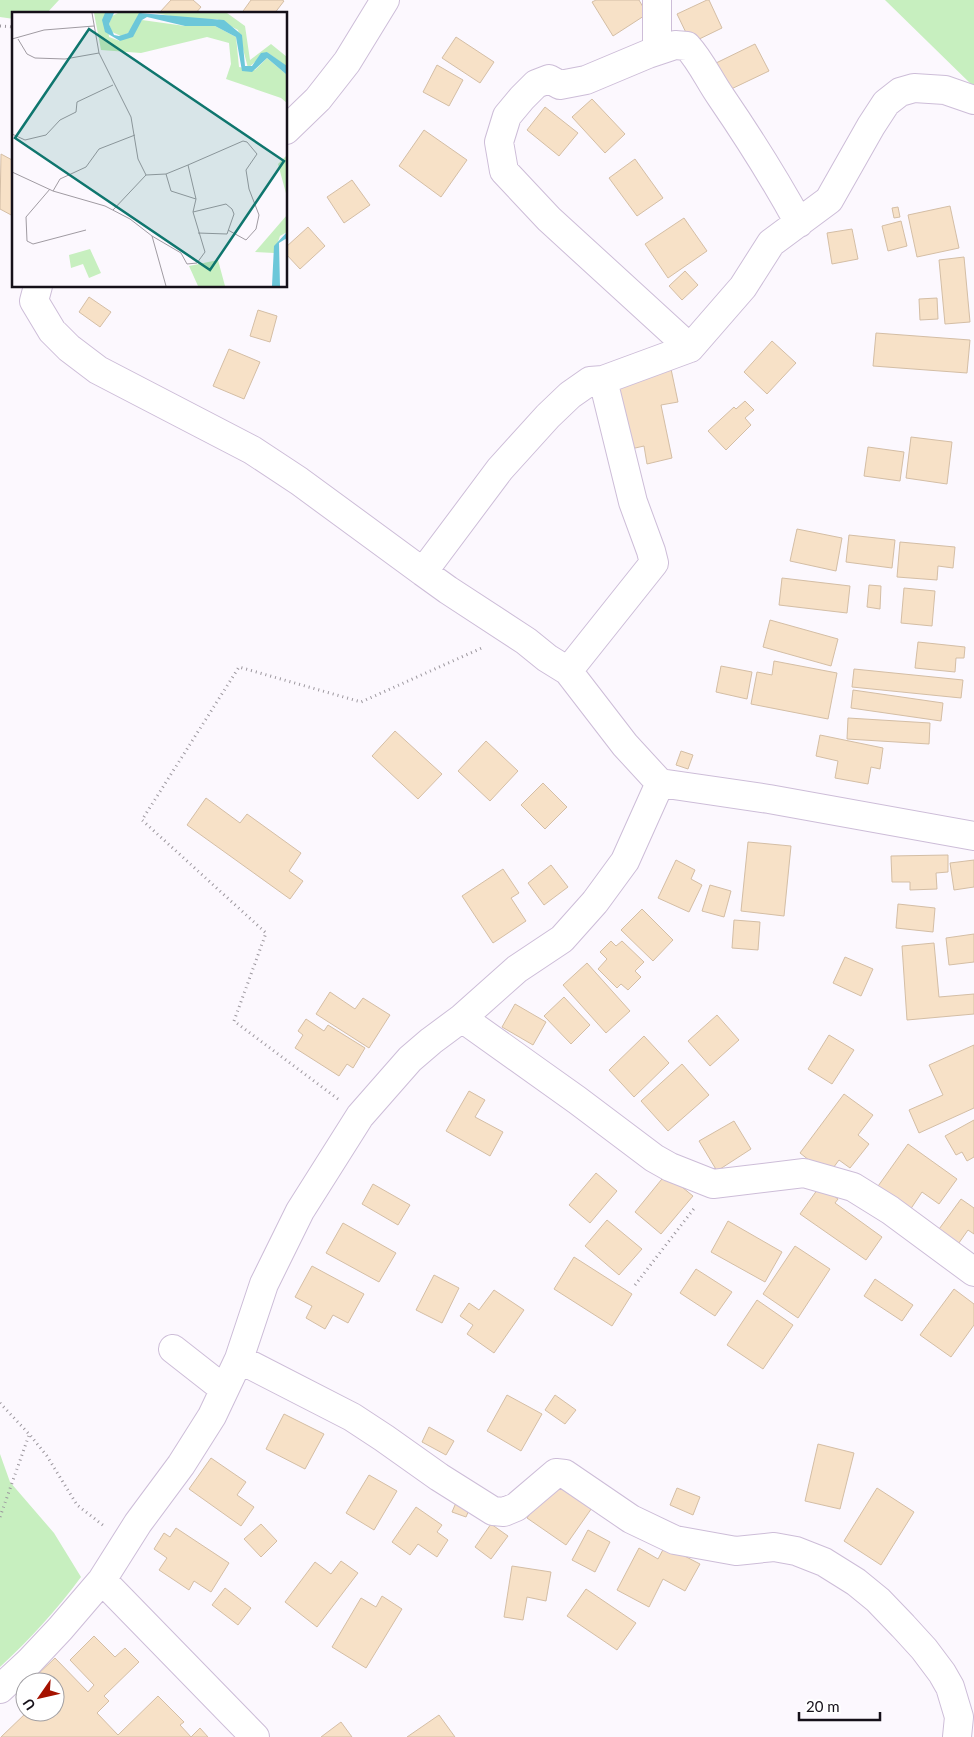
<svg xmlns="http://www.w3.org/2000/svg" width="974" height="1737" font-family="Lato,sans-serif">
<rect width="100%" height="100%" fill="#fcf8fe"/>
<path fill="#c7efbf" d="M0,0H59L46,14H14V19L0,17Z
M885,0H974V87Z
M0,1454L10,1482L54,1533L81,1577C56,1611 30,1639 0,1667Z"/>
<path fill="#f7e1c7" stroke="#d4bea5" d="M171,0H193L201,7L195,14H162L160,12Z
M251,0H282L284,1L274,14H241Z
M596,0H639L647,14L613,36L592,2Z
M707,0H709L722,28L691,43L677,14Z
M456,37L494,62L480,83L442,58Z
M755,44L769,71L727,91L714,64Z
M437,65L463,80L449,106L423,92Z
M592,99L625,134L605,153L572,117Z
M545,107L578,133L559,156L527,130Z
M424,130L467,160L441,197L399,166Z
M1,154L14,161L13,216L0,209Z
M635,159L663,198L637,216L609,178Z
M352,180L370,205L344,223L327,197Z
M950,206L959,248L917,257L908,215Z
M898,207L900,217L894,218L892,208Z
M684,218L707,251L668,278L645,244Z
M901,221L907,246L888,251L882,226Z
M308,227L325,246L300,269L286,254V247Z
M852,229L858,259L832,264L827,233Z
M964,257L970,322L945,324L939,260Z
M685,271L698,285L682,300L669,286Z
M89,297L111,312L100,327L79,312Z
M937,298L938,319L920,320L919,299Z
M258,310L277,316L270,342L250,336Z
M876,333L970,340L967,373L873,366Z
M772,341L796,363L767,394L744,372Z
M229,349L260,362L244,399L213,386Z
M671,369L678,402L661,405L672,458L647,464L644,446L622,451L608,382Z
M745,401L754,410L745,418L751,425L726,450L708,431L734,407L736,409Z
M911,437L952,442L947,484L906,478Z
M868,447L904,452L900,481L864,476Z
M797,529L842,538L836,571L790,561Z
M849,535L895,540L892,568L846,562Z
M900,542L955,547L953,568L938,566L937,580L897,577Z
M782,578L850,586L847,613L779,605Z
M869,585L881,586L880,609L867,607Z
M904,588L935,591L932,626L901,623Z
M770,620L838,639L831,666L763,647Z
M918,642L965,647L964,658H956L955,672L915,668Z
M774,661L837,673L828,719L751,704L757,672L772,675Z
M721,666L752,672L747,699L716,692Z
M854,669L963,680L961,698L852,687Z
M853,690L943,703L941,721L851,708Z
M848,718L930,723L929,744L847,739Z
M395,731L442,774L418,799L372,756Z
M820,735L883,748L880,769L871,767L868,784L835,778L838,761L816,756Z
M486,741L518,771L490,801L458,771Z
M681,751L693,755L688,769L676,765Z
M543,783L567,807L545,829L521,805Z
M206,798L240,823L247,814L301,853L289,871L303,881L290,899L187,825Z
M748,842L791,846L784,916L741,911Z
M948,855V872L936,873L937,889L910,890V882H892L891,856Z
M676,860L695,870L691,879L702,885L689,912L658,898Z
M974,860V887L954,890L950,863Z
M551,865L568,887L544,905L528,883Z
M503,869L519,893L511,898L526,921L493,943L462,896Z
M710,885L731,891L724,917L702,911Z
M898,904L935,908L933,932L896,928Z
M642,909L673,940L653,961L621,930Z
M734,920L760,922L758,950L732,948Z
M974,934V962L949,965L946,938Z
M611,941L616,946L622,941L644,962L635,971L641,977L628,990L621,984L617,988L598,969L607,959L600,952Z
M934,943L939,997L974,994V1014L907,1020L902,946Z
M845,957L873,969L861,996L833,983Z
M587,963L630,1011L606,1033L563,985Z
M330,992L355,1009L363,998L390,1015L369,1048L316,1014Z
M564,997L590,1025L571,1044L544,1016Z
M515,1004L546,1022L533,1045L502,1027Z
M717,1015L739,1040L710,1066L688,1041Z
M306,1019L324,1031L328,1025L365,1048L353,1068L347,1064L339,1076L295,1048L303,1035L298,1031Z
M829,1035L854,1050L832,1084L808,1069Z
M644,1036L669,1063L634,1097L609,1070Z
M974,1045V1108L919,1133L909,1110L943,1095L929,1065Z
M682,1064L709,1095L668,1131L641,1101Z
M469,1091L485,1100L475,1117L503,1132L490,1156L446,1131Z
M844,1094L873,1115L858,1135L869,1144L850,1168L839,1160L828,1175L800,1153Z
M974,1120V1157L967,1161L962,1152L956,1155L945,1136Z
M734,1121L751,1149L717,1171L699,1141Z
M908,1144L957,1179L939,1204L922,1192L908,1213L876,1189Z
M596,1173L617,1191L590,1223L569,1205Z
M666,1174L693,1196L661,1234L635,1212Z
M373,1184L410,1205L398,1225L362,1204Z
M820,1186L838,1199L835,1203L882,1237L866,1260L800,1214Z
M961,1199L974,1208V1234L968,1230L954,1250L934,1236Z
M607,1220L642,1249L619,1275L585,1246Z
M728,1221L782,1252L765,1282L711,1252Z
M343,1223L396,1253L379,1282L326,1253Z
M795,1246L830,1269L798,1318L763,1294Z
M574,1257L632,1294L612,1326L554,1289Z
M312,1266L364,1294L348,1323L333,1315L325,1329L306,1318L312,1306L295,1297Z
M696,1269L732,1292L715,1316L680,1293Z
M434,1275L459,1288L442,1323L416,1310Z
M875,1279L913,1305L902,1321L864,1296Z
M954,1289L974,1304V1325L951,1357L920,1335Z
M494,1290L524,1310L494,1353L467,1334L473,1325L460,1316L469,1303L479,1310Z
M757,1300L793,1325L763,1369L727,1345Z
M507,1395L542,1414L521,1451L487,1431Z
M555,1395L576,1410L565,1424L545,1410Z
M284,1414L324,1434L305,1469L266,1449Z
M429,1427L454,1441L446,1455L422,1442Z
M818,1444L854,1453L840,1509L805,1501Z
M211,1458L246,1482L237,1495L254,1507L241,1526L189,1489Z
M369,1475L397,1491L374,1530L346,1513Z
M555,1478L594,1505L566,1545L527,1518Z
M677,1488L700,1497L693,1515L670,1505Z
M877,1488L914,1512L881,1565L844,1541Z
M458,1498L472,1503L466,1517L452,1512Z
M416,1507L442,1525L437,1532L448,1540L437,1557L418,1544L410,1555L392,1542Z
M261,1524L277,1541L261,1557L244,1539Z
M491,1524L508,1536L491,1559L475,1547Z
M176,1528L229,1563L211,1592L194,1581L189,1590L159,1570L167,1558L154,1549L164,1533L170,1537Z
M588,1530L610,1542L595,1572L572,1560Z
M665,1546L700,1564L685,1591L663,1579L649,1607L617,1590L639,1548L658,1559Z
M341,1561L358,1573L317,1627L285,1602L315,1562L331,1574Z
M512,1566L551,1572L546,1601L527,1597L523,1620L504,1617Z
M225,1588L251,1608L238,1625L212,1605Z
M586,1589L636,1623L617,1650L567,1616Z
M382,1596L402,1609L366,1668L332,1647L361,1598L376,1607Z
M94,1636L115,1657L125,1648L139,1662L104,1696L109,1701L97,1713L118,1735L158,1696L184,1722L180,1725L191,1737L200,1728L208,1737H1L27,1712H55V1682H44L37,1675L55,1658L88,1692L94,1685L70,1660Z
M439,1715L455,1737H407Z
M341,1722L352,1737H321Z"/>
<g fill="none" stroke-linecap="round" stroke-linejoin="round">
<defs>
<path id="minor" d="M657,0V51
M286,130L318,99L347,62L385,0
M38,286L34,301L52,331L69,348L98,370L252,450L299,481L423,572
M690,348L743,287L771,243L829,200L871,126L886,103L900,92L914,88L945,90L974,100
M603,380L590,381L570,395L548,416L500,469L423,572L448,590L526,641L547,658L568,671L625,745L660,783L769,799L974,836
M568,671L654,563L651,551L633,502L603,380L690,348L549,219L504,171L499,142L507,116L522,98L536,84L549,79L560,85L586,80L648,54L675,45L687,46C701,61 709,80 721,97C749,138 775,179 799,223
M462,1018L577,1100L654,1158L670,1167L713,1184L804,1173L853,1187L890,1210L974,1272
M173,1349L224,1389
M239,1359L352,1417L384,1438L439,1477L493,1511L504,1512L516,1507L556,1473L565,1474L631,1519L675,1540L736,1551L774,1547L796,1551L824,1562L856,1582L878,1600L903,1626L924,1649L942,1673L950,1687L959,1717L957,1737
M102,1580L255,1737
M0,1689L29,1662L60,1629L102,1580L138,1523L181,1465L212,1416L239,1359L264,1284L300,1211L360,1116L410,1059L431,1041L462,1018L517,969L562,939L595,902L625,861L660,783"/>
</defs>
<use href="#minor" stroke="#cdbdd8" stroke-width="30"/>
<path stroke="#9c979e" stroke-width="3" stroke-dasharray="1 4" stroke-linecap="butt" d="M0,26L14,27
M338,1099L234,1021L266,933L142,820L239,667L361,702L484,647
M635,1285L696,1206
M0,1403L30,1435L47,1456L77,1505L104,1526
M0,1517L29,1435"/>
<use href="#minor" stroke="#fff" stroke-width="28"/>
</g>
<g transform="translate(12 12)">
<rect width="275" height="275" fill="#fcf8fe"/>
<path d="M82,1H95L97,25L108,29L130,8L173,14H203L224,25L227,55L243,58L255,46L275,63V109V91L269,86L214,67L219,52L217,31L195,25L129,41L89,38ZM106,1H130L116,21L109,24L100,20L97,12L100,4ZM143,1H215L233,14L238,48L259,32L275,45V55L255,40L236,56L226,18L205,7H174ZM275,143V185L266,152ZM275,203V220L268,224L262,241L243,240ZM206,248L213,274H186L177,254Z" fill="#c7efbf"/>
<path d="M78,237L89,261L77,266L71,252L59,256L57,243Z" fill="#c7efbf"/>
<path d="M93,1H102L97,12L102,23L107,24L116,21L127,1L212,8L230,23L233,54H240L249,41L255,40L275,54V63L255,46L240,60L230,59L224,25L203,14H173L135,5L130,8L121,25L108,29L93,20L90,8ZM275,220V226L267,231L268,274H260L262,234Z" fill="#6cc7d9"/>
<path fill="none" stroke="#a09ba2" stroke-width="1" d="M80,1L87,41L119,105L126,147L134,163M0,27L32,18L82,14M6,27L15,42L23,46L53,47L87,41M0,122L13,128L34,123L48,108L64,100L65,90L101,73M176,153L231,129L235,130L245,142L234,158L237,177L247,203L244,217L234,228L216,218M0,160L41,179L93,194L118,207L140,224L154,274M154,162L159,179L184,187L181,200L214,192L220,197L222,202L215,222L186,221M38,177L14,205L15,229L21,232L74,218M41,179L48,167L74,155L87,137L123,123M101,198L134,163L154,162L176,153L184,187M140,224L169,241L175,252L185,251L193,240L181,200"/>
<path fill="#0f766e" fill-opacity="0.15" stroke="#0f766e" stroke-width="2.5" d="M77,17L272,149L198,258L3,126Z"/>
<rect width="275" height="275" fill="none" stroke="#151019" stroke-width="2.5"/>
</g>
<g transform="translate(40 1697) rotate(236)"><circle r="24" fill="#ffffff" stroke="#a19fa3"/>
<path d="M0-4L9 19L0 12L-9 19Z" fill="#a51200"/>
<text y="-8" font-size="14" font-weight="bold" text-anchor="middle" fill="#151019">U</text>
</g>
<path d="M799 1712v8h81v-8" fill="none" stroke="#151019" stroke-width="2.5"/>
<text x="806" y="1712" font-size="15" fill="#151019" stroke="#ffffff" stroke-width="4" paint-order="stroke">20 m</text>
</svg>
